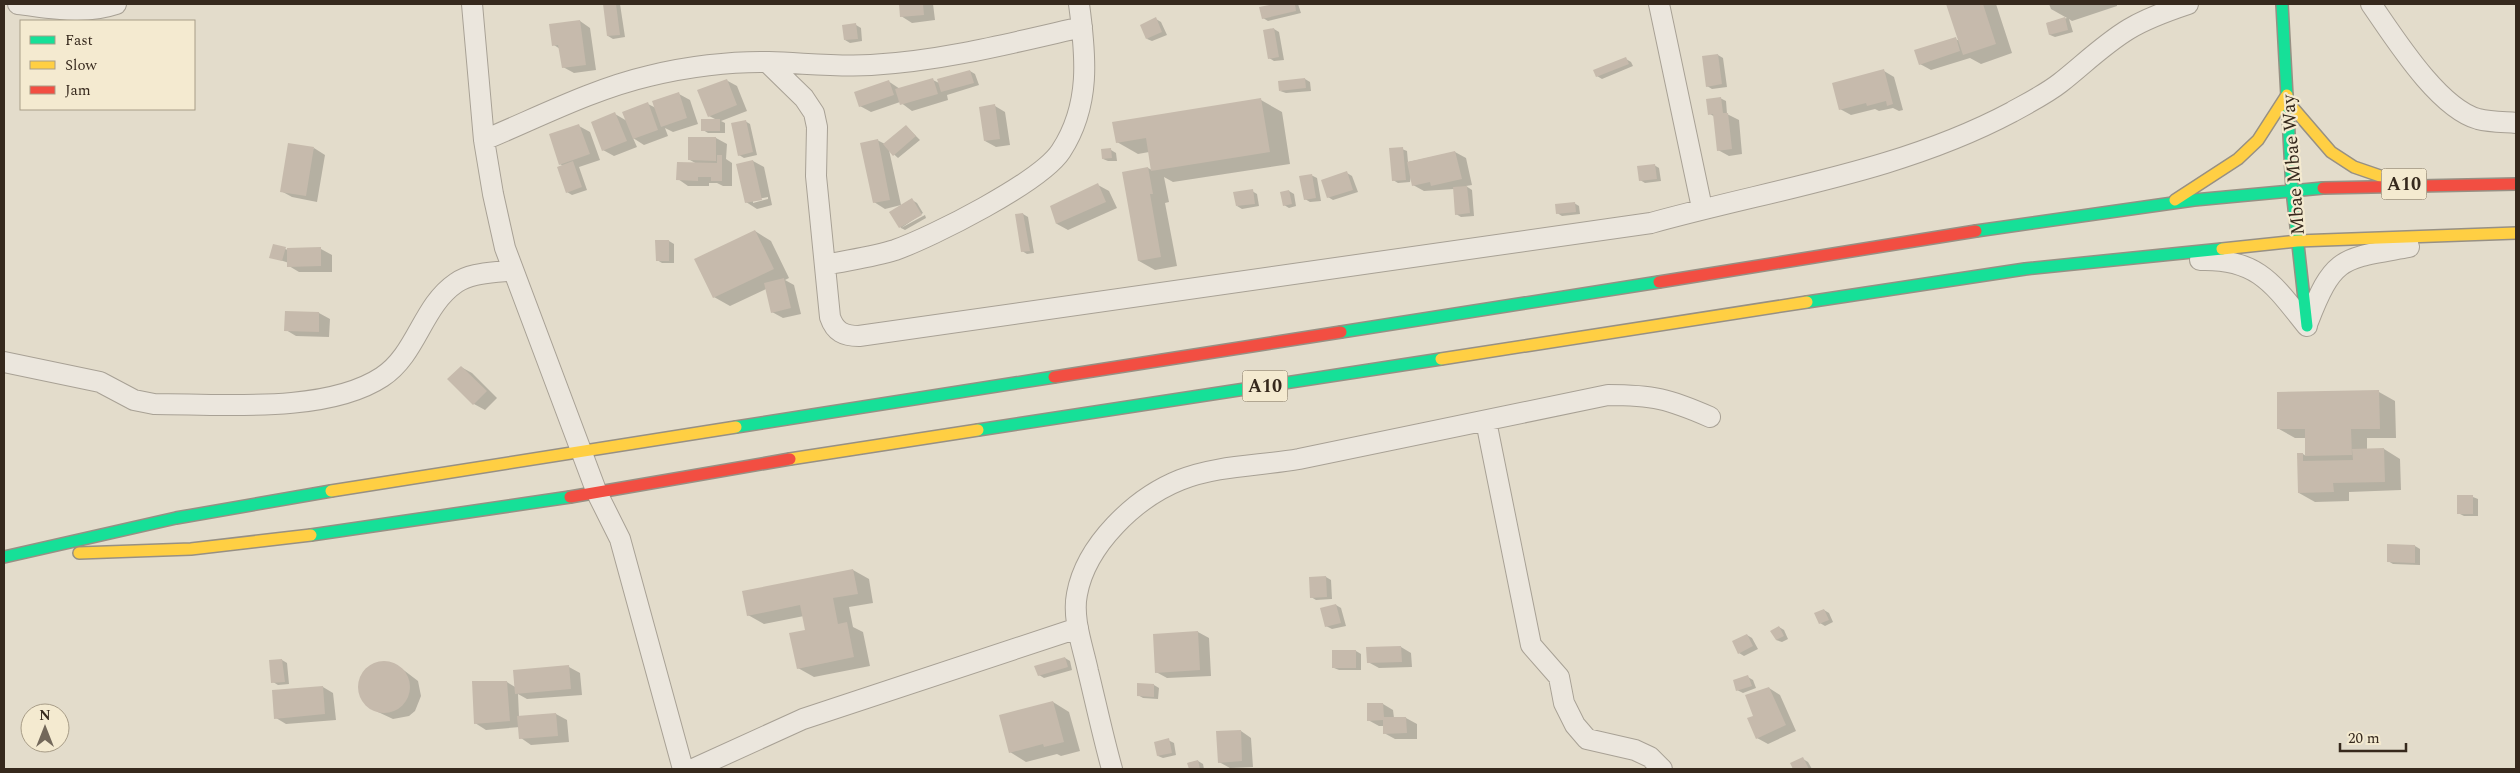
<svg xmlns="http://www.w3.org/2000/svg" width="2520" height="773" font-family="Spectral,serif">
<rect width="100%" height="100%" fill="#e3dccb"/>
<path fill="#0003" fill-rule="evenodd" d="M604,4H620L625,37L613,39L608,36Z
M900,4H933L935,20L912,23L901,16Z
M1280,4H1298L1301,13L1268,21L1263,18L1261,8Z
M1948,4H1996L2012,53L1981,64L1970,58L1931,70L1920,64L1955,39L1960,41Z
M2049,4H2117V6L2072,21L2069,19L2073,32L2055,37L2050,35L2047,23L2067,18L2051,9Z
M1156,19L1161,22L1167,35L1152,41L1147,39Z
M580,21L590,28L596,70L574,73L563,67L560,49L554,45Z
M856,25L861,28L862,41L850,43L845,40Z
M1274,29L1279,32L1284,60L1274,61L1269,58Z
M1718,55L1723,58L1727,87L1712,89L1707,86Z
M1626,59L1631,62L1633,66L1602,79L1597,76Z
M970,71L975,74L979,85L947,95L948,100L912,111L900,102L871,112L860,106L888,81L900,89L933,80L939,83Z
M1884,71L1894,77L1903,110L1899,111L1893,108L1879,111L1875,109L1851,115L1840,109Z
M1305,79L1310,82L1311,91L1286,93L1280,91Z
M726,80L737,86L747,111L721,121L725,123V133H708L703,130L717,120L709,116Z
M679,94L690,100L698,124L673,132L665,128L668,136L644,145L633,138L637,147L614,156L603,150L615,114L627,121L648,104L656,108Z
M1720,98L1726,101L1727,114L1739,120L1742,154L1729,156L1718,150L1715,117L1710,114Z
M1261,100L1282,112L1290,164L1173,182L1164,177L1169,202L1165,203L1177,266L1155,270L1139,261L1148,168L1152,170L1149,152L1138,154L1117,142Z
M995,106L1005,112L1010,145L996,147L985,141Z
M745,121L750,124L757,155L744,158L739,155Z
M579,126L590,132L600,160L579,167L587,190L572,195L567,192L563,166L560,164Z
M906,126L920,140L898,158L889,150L901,205L885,209L874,202L877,140L885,144Z
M716,138L727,144L726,159L732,163V186H723L717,183H709V186H688L678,179L697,164L690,160Z
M314,148L325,155L317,202L292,197L281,191Z
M1402,149L1407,151L1408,162L1455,152L1466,158L1472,185L1466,186L1472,190L1474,216L1461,217L1456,214L1454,189L1424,191L1413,185L1411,176L1410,182L1398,183L1393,180Z
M1111,150L1116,153L1117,161H1108L1103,159Z
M753,161L764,167L772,205L757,209L746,202ZM768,197V199L753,203V200Z
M1654,165L1659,168L1661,181L1645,183L1640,180Z
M1347,173L1352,176L1358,192L1333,200L1328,197Z
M1311,175L1317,178L1321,201L1310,202L1305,199Z
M1098,185L1109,191L1117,208L1068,230L1057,224L1052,206Z
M1252,191L1257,194L1259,206L1242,209L1237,206Z
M1289,191L1294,194L1296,206L1289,208L1284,205Z
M912,200L917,203L923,213L901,228L891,212Z
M1574,203L1579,206L1580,214L1562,216L1557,213Z
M1023,214L1028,217L1034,253L1027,254L1022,251Z
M925,215L926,218L905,230L901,228Z
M755,231L771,241L789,278L785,280L794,285L801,314L783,318L772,312L766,289L730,306L714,297Z
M657,241H669L674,244V263H662L657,260Z
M285,249L288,250L321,249L332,255V272H299L289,266V263L271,257Z
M287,312L319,313L330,319L329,337L296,336L286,330Z
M461,367L472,373L497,398L485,410L474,404Z
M2379,392L2395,401L2396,438H2367V450L2384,449L2400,459L2401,490L2349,492V501L2315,502L2299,493L2303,454L2306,456V438H2295L2279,429L2278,393Z
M2473,497L2478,499V516H2464L2458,513Z
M2389,546H2415L2420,549V565L2393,564L2388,561Z
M853,570L869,579L873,603L849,607L853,627L863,632L870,666L814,677L798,668L807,631L804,616L764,624L748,615Z
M1326,577L1331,580L1332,599L1316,600L1311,597Z
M1336,605L1341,608L1346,626L1332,629L1326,626Z
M1824,610L1829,613L1833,622L1825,626L1820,623Z
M1779,627L1784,630L1788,639L1782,642L1776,640Z
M1198,632L1209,638L1211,676L1167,678L1156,672Z
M1747,635L1752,638L1758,649L1744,656L1739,653Z
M1401,647L1411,653L1412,667L1379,668L1368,662Z
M1356,651L1361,654V670H1339L1334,668Z
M1065,658L1070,661L1072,670L1044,678L1039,675Z
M282,660L287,663L289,684L278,685L273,682Z
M385,662L401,668L418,681L421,696L415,711L409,716L393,719L378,712L367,705L359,690L363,674L376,663Z
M569,667L580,673L582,695L527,699L518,694L519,717L556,714L567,720L569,742L531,745L521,738L520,727L486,730L475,723L507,682L515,687L514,671Z
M1748,677L1753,680L1756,688L1743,693L1737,690Z
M1154,685L1159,688L1158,699L1143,698L1138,695Z
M323,687L333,693L336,720L286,724L276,718Z
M1769,688L1780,695L1796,731L1768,744L1757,738L1755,716Z
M1053,702L1069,712L1080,751L1061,756L1057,754L1026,762L1010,752Z
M1383,704L1393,710L1394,718H1406L1417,724V739H1395L1384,733V726H1379L1368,720Z
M1241,731L1251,738L1253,767L1230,768L1219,762Z
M1168,740L1174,743L1176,755L1163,758L1158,756Z
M1803,759L1808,762L1812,769H1794L1792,764Z
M1198,761L1203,764L1204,769H1190L1188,763Z"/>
<path fill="#c6baac" d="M603,4H616L620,35L607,36Z
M899,4H923L924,15L900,17Z
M1274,4H1295L1296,11L1262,19L1259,7Z
M1946,4H1983L1996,44L1963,55Z
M1156,17L1162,32L1146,39L1140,25Z
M2065,17L2068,30L2049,35L2046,23Z
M580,20L586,65L562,68L558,45L552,46L549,24Z
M856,23L858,39L844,40L842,25Z
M1274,28L1279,57L1268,59L1263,30Z
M1956,37L1960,51L1919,65L1914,50Z
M1718,54L1722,84L1706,87L1702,56Z
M1626,57L1629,64L1596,77L1593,70Z
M1884,69L1893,104L1887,106L1886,101L1867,106L1866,103L1839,110L1832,83Z
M970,70L974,83L941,92L937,79Z
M933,78L938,94L900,105L895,89Z
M1305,78L1306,88L1279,91L1278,81Z
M727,79L737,105L708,117L697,90Z
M889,80L894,95L859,107L854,92Z
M679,92L687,118L661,127L652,101Z
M1721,97L1723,113H1728L1732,149L1717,151L1713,114L1708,115L1706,99Z
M1261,98L1270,152L1151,171L1146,138L1116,143L1112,122Z
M648,102L658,130L633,139L622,112Z
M995,104L1000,139L984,141L979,107Z
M615,112L627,141L602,151L591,122Z
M701,119H720V131H701Z
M746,120L753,152L738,156L731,123Z
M579,124L590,154L559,165L549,134Z
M906,125L916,136L893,156L883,144Z
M688,137H716V161L688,160Z
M878,139L890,200L873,203L860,143Z
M288,143L314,147L306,196L280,192Z
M1403,147L1406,180L1392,181L1389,148Z
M1111,148L1112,158L1102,159L1101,149Z
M1455,151L1462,179L1431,186L1430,182L1412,186L1407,162Z
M717,155H722V181H711V177H698V181L676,180L677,162L717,163Z
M753,160L762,200L745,203L736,164Z
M573,161L582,187L566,193L557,167Z
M1655,164L1657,179L1639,181L1637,166Z
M1148,167L1153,194H1150L1161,257L1138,261L1122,172Z
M1347,171L1353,190L1327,198L1321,180Z
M1312,174L1316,198L1304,200L1299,176Z
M1098,183L1106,202L1056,224L1050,206Z
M1467,186L1470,213L1455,215L1453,187Z
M1253,189L1255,204L1236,206L1233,192Z
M1289,190L1292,204L1283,206L1280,192Z
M912,198L922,215L899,228L889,212Z
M1575,202L1576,212L1556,214L1555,204Z
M1023,213L1030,251L1021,252L1015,214Z
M755,230L774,269L713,298L694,259Z
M655,240H669V261H656Z
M273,244L286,247L282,261L269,258Z
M321,247V266L287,267V248Z
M784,278L791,308L771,313L764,283Z
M285,311L319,312V332L284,331Z
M461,366L487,391L473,405L447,379Z
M2379,390L2380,429H2351L2352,455L2305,456V429H2277V392Z
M2384,448L2385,482L2333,483L2334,492L2298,493L2297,453H2303V461L2353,460L2352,449Z
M2457,495H2473V514H2457Z
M2387,544L2415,545V563L2387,562Z
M853,569L858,594L833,598L838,624L847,622L854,657L797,669L789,633L805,630L800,605L747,616L742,591Z
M1326,576L1327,597L1310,598L1309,577Z
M1336,604L1341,623L1325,627L1320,608Z
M1824,609L1829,620L1819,624L1814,613Z
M1779,626L1784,636L1776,640L1770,631Z
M1198,631L1200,670L1155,673L1153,634Z
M1747,634L1753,646L1738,654L1732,641Z
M1401,646L1402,662L1367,663L1366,647Z
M1332,650H1356V668H1332Z
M1065,657L1068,667L1038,676L1034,666Z
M282,659L285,682L271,683L269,660Z
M358 687a26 26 0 1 1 52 0a26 26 0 1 1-52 0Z
M569,665L571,689L515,694L513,670Z
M1748,675L1752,686L1736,691L1733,680Z
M472,681H507L510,721L474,724Z
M1137,683L1154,684V697L1137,696Z
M323,686L325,714L274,719L272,690Z
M1769,687L1786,725L1756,739L1747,718L1753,716L1745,695Z
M1053,701L1064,742L1044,747L1043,744L1009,753L999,715Z
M1367,703H1383L1384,717H1406L1407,733L1383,734V720L1367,721Z
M556,713L558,736L519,739L517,716Z
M1241,730L1242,761L1218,763L1216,731Z
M1169,738L1172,753L1157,756L1154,742Z
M1803,757L1809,769H1793L1790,763Z
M1198,760L1200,769H1189L1187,763Z"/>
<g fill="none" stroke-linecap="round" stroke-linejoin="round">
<defs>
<path id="street" d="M18,4C52,8 83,15 116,4
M472,4L484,140L493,194L505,248L597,493L620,539L683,769
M1659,4L1702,208
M2371,4C2394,37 2438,108 2478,119C2490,122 2504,122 2516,123
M767,62L804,98L814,113L817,127L816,176L830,317C835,332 844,336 859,336L1651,223C1773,189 1899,172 2012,112C2028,103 2046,94 2060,83C2083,65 2104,44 2129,29C2147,18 2167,11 2188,4
M484,140C537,118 593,89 649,76C685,67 731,61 769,62C803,63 836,67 871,65C942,61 1012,43 1082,27
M2200,260C2258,258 2274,285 2307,326
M825,265C848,260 873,257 895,250C932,237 1041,182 1061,151C1091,105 1086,56 1079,4
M2308,322C2334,255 2342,259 2409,247
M4,362L100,382L134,400L154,404C219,404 326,414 382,377C417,354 422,306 456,283C471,272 495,273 512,270
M1486,421L1531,645L1559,677L1564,703L1575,725L1587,739L1635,750L1650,757L1662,769
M693,769L803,719L1078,628
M1112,769C1103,737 1096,704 1088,671C1083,647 1072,619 1077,594C1086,545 1135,498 1180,480C1218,465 1260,466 1299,459C1402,438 1505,417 1608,395C1653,395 1669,399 1710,417"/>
<path id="fast" d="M2282,4L2292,190L2307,326
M1976,231L2194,200L2323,188
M1807,302L2025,269L2222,249
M1341,332L1659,282
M736,427L1054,377
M978,430L1441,359
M311,535L570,497
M4,557L176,518L331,491"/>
<path id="slow" d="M2288,102L2331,152L2354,167L2389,179
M2175,200L2238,159L2258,140L2287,95
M2222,249L2297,241L2516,233
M1441,359L1807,302
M790,459L978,430
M331,491L736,427
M79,553L191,549L311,535"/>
<path id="jam" d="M2323,188L2516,184
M1659,282L1976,231
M1054,377L1341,332
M570,497L790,459"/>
</defs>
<use href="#street" stroke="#a8a195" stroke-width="22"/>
<use href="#fast" stroke="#979084" stroke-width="14"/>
<use href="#slow" stroke="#979084" stroke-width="14"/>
<use href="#jam" stroke="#979084" stroke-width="14"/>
<use href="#street" stroke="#ebe6dd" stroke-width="20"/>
<use href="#fast" stroke="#16e098" stroke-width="11"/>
<use href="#slow" stroke="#ffcf43" stroke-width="11"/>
<use href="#jam" stroke="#f24e42" stroke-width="11"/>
</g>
<g text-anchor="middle" stroke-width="4.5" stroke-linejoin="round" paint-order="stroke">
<g fill="#f4ead0" stroke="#6f6353" stroke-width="1">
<rect x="2381.5" y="168.5" width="45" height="31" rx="4"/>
<rect x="1242.5" y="370.5" width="45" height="31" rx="4"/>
</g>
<g font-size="18" font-weight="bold" fill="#36291d">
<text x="2404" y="190">A10</text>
<text x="1265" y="392">A10</text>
</g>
<g font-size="19" fill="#36291d" stroke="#f4ead0">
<text transform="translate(2292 165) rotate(-94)" y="7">Mbae Mbae Way</text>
</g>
</g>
<rect width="2520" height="773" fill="none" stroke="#36291d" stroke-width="10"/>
<rect x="20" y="20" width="175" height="90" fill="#f4ead0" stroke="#a89d88"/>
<rect x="30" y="36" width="25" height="8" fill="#16e098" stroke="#a89d88"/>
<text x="65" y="45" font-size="15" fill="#36291d">Fast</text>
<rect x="30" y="61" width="25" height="8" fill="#ffcf43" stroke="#a89d88"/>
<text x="65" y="70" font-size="15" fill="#36291d">Slow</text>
<rect x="30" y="86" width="25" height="8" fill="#f24e42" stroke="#a89d88"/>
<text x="65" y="95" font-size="15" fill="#36291d">Jam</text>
<g transform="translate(45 728)"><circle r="24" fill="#f4ead0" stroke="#a89d88"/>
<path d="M0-4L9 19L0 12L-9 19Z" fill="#73685a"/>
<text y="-8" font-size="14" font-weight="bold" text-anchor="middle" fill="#36291d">N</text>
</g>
<path d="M2340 743v8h66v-8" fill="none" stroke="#36291d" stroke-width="2.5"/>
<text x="2348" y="743" font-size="15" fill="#36291d" stroke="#f4ead0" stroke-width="4" paint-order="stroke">20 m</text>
</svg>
